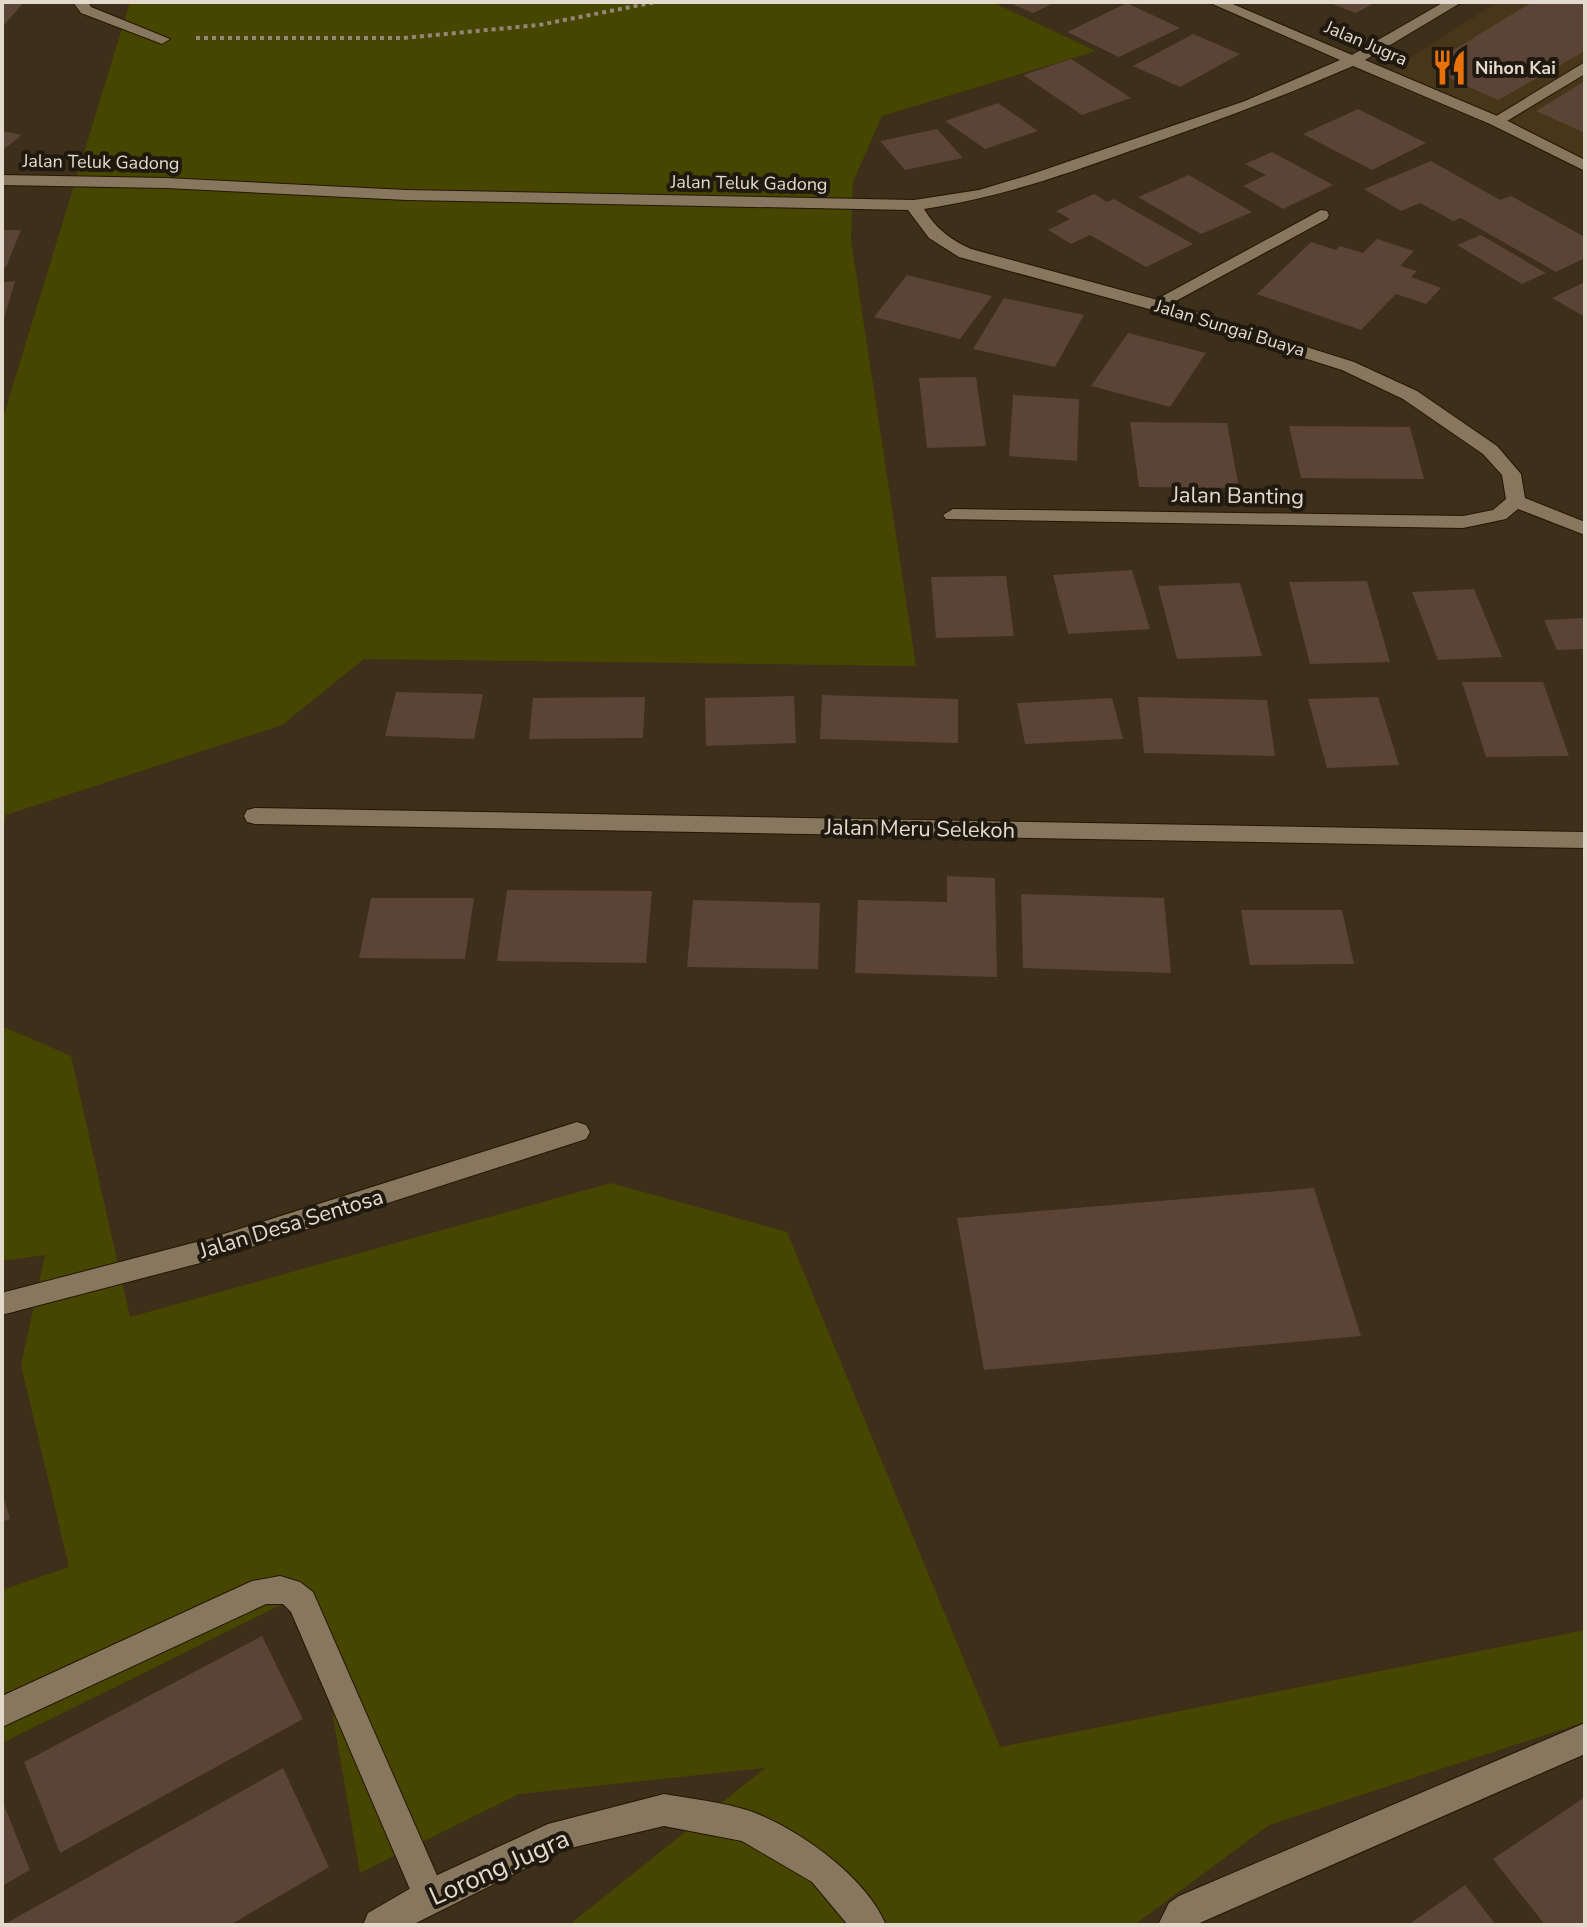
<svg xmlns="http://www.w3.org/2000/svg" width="1587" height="1927" font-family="'Nunito Sans',sans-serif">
<rect width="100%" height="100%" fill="#3d2f19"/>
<path fill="#483619" d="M1497,2H1585V165L1378,79Z"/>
<path fill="#464600" d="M130,2H992L1096,51L882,116L853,182L851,240L916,666L364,659L282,725L6,815L2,838V421Z
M2,1026L71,1056L130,1317L611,1183L787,1232L1000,1747L1585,1630V1722L1269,1825L1134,1925H569L765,1768L519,1794L360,1873L311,1590L2,1743V1590L69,1567L21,1365L45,1255L2,1261Z"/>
<path fill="#5b4335" d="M2,2H24L5,24H2Z
M1007,2H1056L1033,13Z
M1327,2H1376L1356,13Z
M1532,2H1585V51L1498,100L1451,79L1439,59Z
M1127,3L1180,28L1119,57L1067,32Z
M1193,34L1240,54L1180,87L1133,66Z
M1071,59L1131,98L1082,115L1023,75Z
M1585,81V133L1536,111Z
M998,103L1038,131L985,149L945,121Z
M1358,109L1426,143L1372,170L1303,134Z
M937,129L963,158L905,170L880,141Z
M2,131L22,135L4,149Z
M1272,152L1333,185L1283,209L1243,186L1266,175L1245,164Z
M1431,161L1500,200L1511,196L1585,237V258L1556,272L1461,218L1453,221L1420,203L1401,211L1364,189Z
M1189,175L1252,212L1201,234L1138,197Z
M1094,194L1107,202L1114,199L1193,244L1146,267L1090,235L1071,244L1048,230L1070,219L1056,211Z
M2,230H21L6,267L2,268Z
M1481,235L1546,273L1522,284L1457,245Z
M1377,239L1414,251L1400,266L1417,271L1411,277L1441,288L1426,304L1396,294L1361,330L1257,294L1311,242L1336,250L1340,246L1363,253Z
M907,275L992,296L960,339L874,317Z
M15,281L3,322H2V282Z
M1585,282V317L1552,298Z
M1004,298L1084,315L1055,367L973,349Z
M1128,333L1206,353L1170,407L1091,386Z
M976,377L986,446L927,448L919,378Z
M1013,395L1079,399L1077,461L1009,456Z
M1130,422L1227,423L1239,488L1139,487Z
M1289,426L1410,427L1424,479L1301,478Z
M1132,570L1150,629L1068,634L1053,575Z
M1006,576L1014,636L936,638L931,577Z
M1367,581L1390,662L1310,664L1289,582Z
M1240,583L1262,656L1177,659L1158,586Z
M1474,589L1502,657L1438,660L1412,592Z
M1585,618V649L1557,650L1544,620Z
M1462,682H1543L1569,756L1486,757Z
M396,692L483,694L474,739L385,736Z
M822,695L958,699V743L820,739Z
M794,696L796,743L706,746L705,698Z
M645,697L643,738L529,739L533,698Z
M1138,697L1267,700L1275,756L1144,753Z
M1378,697L1399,765L1327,768L1308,699Z
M1112,698L1123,739L1025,744L1017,703Z
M947,876L995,878L997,977L855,973L858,900L947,902Z
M507,890L652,891L646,963L497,961Z
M1021,894L1164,898L1171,973L1023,968Z
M371,898H474L465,959L359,958Z
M693,900L820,903L818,969L687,967Z
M1241,910H1342L1354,964L1250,965Z
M1314,1188L1361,1336L984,1370L957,1218Z
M2,1491L10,1519L2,1522Z
M262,1636L303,1719L60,1853L24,1762Z
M283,1768L329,1867L230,1925H3Z
M1585,1797V1925H1545L1493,1859Z
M2,1800L30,1870L2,1886Z
M1465,1885L1496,1925H1408Z"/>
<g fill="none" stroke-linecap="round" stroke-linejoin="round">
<defs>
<path id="lane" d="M1585,62V74L1502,124L1496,126L1488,121Z
M1321,210L1327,211L1329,215L1327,219L1161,309H1149L1146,305Z
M577,1122L586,1125L590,1132L586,1139L208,1261L9,1313L2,1311V1293L9,1291L208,1239Z
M280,1576L300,1582L313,1592L446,1896L442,1908L430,1912L418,1908L291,1612L283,1604H266L2,1727V1696L252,1581Z
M1585,1723V1754L1195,1925H1158L1169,1903L1179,1896Z"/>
<path id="street" d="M73,2H88L91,7L170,39L162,44L157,42L81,13Z
M1208,2H1228L1352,55L1444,2H1462L1365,60L1502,118L1585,160V171L1490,124L1353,66C1279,98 1206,125 1130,151C1061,176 997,198 924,209C935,228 951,240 971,249L1161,301L1354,362L1417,391L1497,446L1521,474L1525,498L1585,522V535L1518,509L1506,519L1463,528L946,519L943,515L953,509L1463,516L1493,510L1506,499L1502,475L1483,454L1403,399L1342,370L1149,309L959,257L929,238L908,210L407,200L166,188L2,185V175L166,178L407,190L914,200L979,190L1029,175L1245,101L1340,60Z
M255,808L1585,832V848L255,824L247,822L244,816L247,810Z
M9,1291L19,1294L23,1302L19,1310L2,1315V1293Z
M664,1794C692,1799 723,1802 750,1811C799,1829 865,1876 886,1925H848L812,1882L742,1841L664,1826L562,1850L412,1925H363L368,1913L418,1884L548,1824Z"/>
</defs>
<use href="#lane" stroke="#241703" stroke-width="2"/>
<use href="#street" stroke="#241703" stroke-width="2"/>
<path stroke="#928776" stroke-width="4" stroke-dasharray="4 4" stroke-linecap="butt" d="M196,38H404L539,25L656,2"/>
<use href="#lane" fill="#87775f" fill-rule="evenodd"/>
<use href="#street" fill="#87775f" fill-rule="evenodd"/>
</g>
<defs>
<symbol id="restaurant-bare" viewBox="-9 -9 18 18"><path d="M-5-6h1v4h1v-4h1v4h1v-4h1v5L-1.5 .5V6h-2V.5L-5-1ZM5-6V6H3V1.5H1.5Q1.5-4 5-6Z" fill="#e8710a" stroke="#1f190f" stroke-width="2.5" paint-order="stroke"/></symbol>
</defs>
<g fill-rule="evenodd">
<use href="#restaurant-bare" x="1424" y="42" width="51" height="51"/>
</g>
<g text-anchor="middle" stroke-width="8" stroke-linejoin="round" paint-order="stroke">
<g font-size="18" fill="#e3dacd" stroke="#1f190f">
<text transform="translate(1366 43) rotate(23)" y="6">Jalan Jugra</text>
<text transform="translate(101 162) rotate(1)" y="6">Jalan Teluk Gadong</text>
<text transform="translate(749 183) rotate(1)" y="6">Jalan Teluk Gadong</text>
<text transform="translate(1230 328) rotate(17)" y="6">Jalan Sungai Buaya</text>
</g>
<g font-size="18" font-weight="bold" fill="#e3dacd" stroke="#1f190f" text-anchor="start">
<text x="1475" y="74">Nihon Kai</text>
</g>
<g font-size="22" fill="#e3dacd" stroke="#1f190f">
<text transform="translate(1238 495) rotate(1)" y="8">Jalan Banting</text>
<text transform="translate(920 828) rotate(1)" y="8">Jalan Meru Selekoh</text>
<text transform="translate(291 1223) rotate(-17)" y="8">Jalan Desa Sentosa</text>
</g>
<g font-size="26" fill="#e3dacd" stroke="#1f190f">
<text transform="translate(499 1867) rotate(-24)" y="9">Lorong Jugra</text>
</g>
</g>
<rect width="1587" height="1927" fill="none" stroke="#e3dacd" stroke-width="8"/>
</svg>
